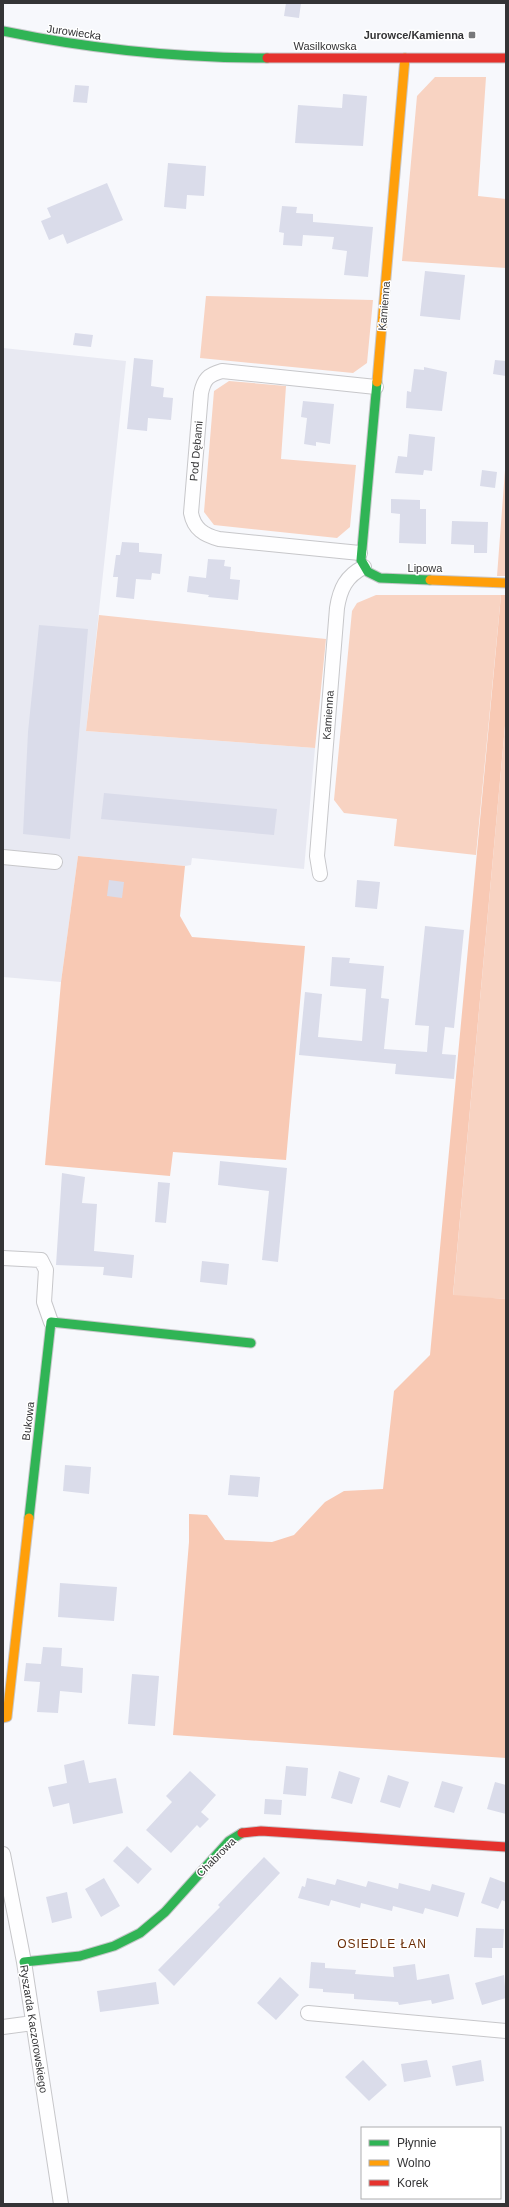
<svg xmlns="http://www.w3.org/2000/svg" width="509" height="2207" font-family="Helvetica,sans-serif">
<rect width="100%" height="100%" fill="#f7f8fc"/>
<path fill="#e8e9f2" d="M3,348L126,361L86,731L315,748L304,869L192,858L191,865L185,866L78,856L61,982L3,977Z"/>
<path fill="#f8d3c2" d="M435,77H486L478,196L506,199V268L402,261L417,96Z
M206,296L373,300L367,363L353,373L200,358Z
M229,381L286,386L281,459L356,465L350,527L337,538L214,525L204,512L214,391Z
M506,457V576H497Z
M376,595H501L476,855L394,846L397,819L344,813L334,800L352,611L357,603Z
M99,615L326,639L315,748L86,731Z
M506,715V1299L453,1296Z"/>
<path fill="#f8c9b4" d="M501,595H506V715L453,1295L506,1299V1758L173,1735L189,1542V1514L207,1515L225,1540L272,1542L294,1535L325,1502L344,1491L383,1489L394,1391L430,1355Z
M78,856L185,866L180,916L192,937L305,946L286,1160L173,1152L170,1176L45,1165L61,982Z"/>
<path fill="#dadcea" d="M286,3H301L299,18L284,16Z
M75,85L89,86L87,103L73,102Z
M343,94L367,96L363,146L295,143L298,105L342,108Z
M168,163L206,166L204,196L187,195L186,209L164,207Z
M107,183L123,220L67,244L63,234L49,240L41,221L51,217L47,208Z
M282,206L297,207L296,213L313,214V222L373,227L368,277L344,275L347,251L332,249L334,237L303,235L302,246L283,245L284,233L279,232Z
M425,271L465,275L460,320L420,316Z
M75,333L93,335L91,347L73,345Z
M134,358L153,360L151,386L164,388L163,397L173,398L171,420L148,418L147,431L127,429Z
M495,360L506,361V376L493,374Z
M424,367L447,372L442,411L406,408L407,391L411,392L414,369L424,370Z
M303,401L334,404L330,444L316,442V446L304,444L307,418L301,417Z
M409,434L435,437L432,471L424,470L423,475L395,473L398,456L407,457Z
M482,470L497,472L495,488L480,486Z
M391,499L420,500V509H426V544L399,543L400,514L391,513Z
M452,521L488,522L487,553H474V545L451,544Z
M122,542L139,543V552L162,554L160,574L152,573L151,580L136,579L134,599L116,597L118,577H113L116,555H120Z
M208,559L225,560L224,566L231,567L230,579L240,580L238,600L208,597L209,595L187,592L189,576L206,578Z
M39,625L88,629L70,839L23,834L28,732Z
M104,793L277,809L274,835L101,819Z
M109,880L124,882L122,898L107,896Z
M357,880L380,882L377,909L355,907Z
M425,926L464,930L454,1028L445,1027L442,1054L456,1055L454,1079L395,1074L396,1064L299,1055L305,992L322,994L318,1037L362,1041L366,989L330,986L332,957L350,958L349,963L384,966L381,998L389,999L384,1049L427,1052L429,1026L415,1025Z
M220,1161L287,1168L278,1262L262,1260L269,1191L218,1185Z
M62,1173L85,1177L82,1203L97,1204L94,1251L134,1255L132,1278L103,1275L104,1267L56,1265Z
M158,1182L170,1183L166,1223L155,1222Z
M202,1261L229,1264L227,1285L200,1282Z
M65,1465L91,1467L89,1494L63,1491Z
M230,1475L260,1477L258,1497L228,1495Z
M60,1583L117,1587L114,1621L58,1617Z
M43,1647L62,1648L61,1666L83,1668L82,1693L60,1691L58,1713L37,1712L40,1682L24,1681L26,1663L41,1664Z
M132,1674L159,1676L155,1726L128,1724Z
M84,1760L89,1783L116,1778L123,1813L73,1824L69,1803L53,1807L48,1787L67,1783L64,1765Z
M286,1766L308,1768L306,1796L283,1794Z
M190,1771L216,1795L201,1812L209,1819L200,1828L197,1825L171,1853L146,1830L172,1802L166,1796Z
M339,1771L360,1778L352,1804L331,1798Z
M388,1775L409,1782L400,1808L380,1802Z
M442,1781L463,1787L454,1813L434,1807Z
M495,1782L506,1785V1814L487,1809Z
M265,1799L282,1800L281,1815L264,1814Z
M127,1846L152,1869L138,1884L113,1861Z
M264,1857L280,1873L174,1986L158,1970L220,1907L218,1905Z
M490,1877L506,1883V1902L502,1900L498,1909L481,1903Z
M104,1878L120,1906L101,1917L85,1889Z
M307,1878L335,1885L337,1879L366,1887L368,1881L398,1889L399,1883L430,1891L432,1884L465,1893L458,1917L425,1908L423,1914L393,1906L392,1911L361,1903L360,1908L331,1900L329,1906L298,1898L302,1886L305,1887Z
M67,1892L72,1918L52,1923L46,1897Z
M476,1928L504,1929L503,1948H492V1958L474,1957Z
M311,1962L325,1963V1968L356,1970L355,1974L394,1977L393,1967L415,1964L417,1980L449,1974L454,1999L432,2004L431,2000L399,2005L398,2002L354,1999V1994L323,1992V1989L309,1988Z
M504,1975L506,1998L482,2005L475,1983Z
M280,1977L299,1995L276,2020L257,2003Z
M156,1982L159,2004L100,2012L97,1991Z
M363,2060L387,2085L369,2101L345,2077Z
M427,2060L431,2077L404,2082L401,2064Z
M481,2060L484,2081L456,2086L452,2066Z"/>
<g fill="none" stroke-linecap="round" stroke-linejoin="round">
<defs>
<path id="street" d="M360,553L219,539C204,535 194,529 191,513L201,393C204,379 208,375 222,371L376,387
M3,857L55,862
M320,874L317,856L337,608C340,589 346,576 364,567
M3,1258L41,1260L46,1270L44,1302L51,1322
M3,1854L24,1962L61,2204
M308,2013L506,2031
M3,2027L33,2023"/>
<path id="fast" d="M3,31C90,49 179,58 267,58
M377,382L361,560L368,572L380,578L430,580
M29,1518L51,1322L251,1343
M24,1962L80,1956L114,1946L140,1933L165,1912L229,1841L242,1833"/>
<path id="slow" d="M377,382L405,58
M430,580L506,583
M3,1718L7,1717L29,1518"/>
<path id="jam" d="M267,58H506
M242,1833L261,1831L506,1847"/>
</defs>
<use href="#street" stroke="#c7c7ca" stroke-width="16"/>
<use href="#fast" stroke="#c7c7ca" stroke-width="11"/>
<use href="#slow" stroke="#c7c7ca" stroke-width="11"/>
<use href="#jam" stroke="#c7c7ca" stroke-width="11"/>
<use href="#street" stroke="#fefeff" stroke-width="14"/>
<use href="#fast" stroke="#30b455" stroke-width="9"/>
<use href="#slow" stroke="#ff9f0a" stroke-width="9"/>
<use href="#jam" stroke="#e5322d" stroke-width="9"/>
</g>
<rect fill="#78797b" stroke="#fff" stroke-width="1.5" x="468" y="31" width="8" height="8" rx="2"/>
<g text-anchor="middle" stroke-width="3" stroke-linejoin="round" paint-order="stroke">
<g font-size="11" fill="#343436" stroke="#fff">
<text transform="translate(74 32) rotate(8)" y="4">Jurowiecka</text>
<text x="325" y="50">Wasilkowska</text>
<text transform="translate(384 306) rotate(-85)" y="4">Kamienna</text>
<text transform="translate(196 451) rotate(-85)" y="4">Pod Dębami</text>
<text x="425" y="572">Lipowa</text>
<text transform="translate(328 715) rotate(-86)" y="4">Kamienna</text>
<text transform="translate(28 1421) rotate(-83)" y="4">Bukowa</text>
<text transform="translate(216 1857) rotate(-45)" y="4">Chabrowa</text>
<text transform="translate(34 2029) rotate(81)" y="4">Ryszarda Kaczorowskiego</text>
</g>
<g font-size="11" font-weight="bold" fill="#343436" stroke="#fff" text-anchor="end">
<text x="464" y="39">Jurowce/Kamienna</text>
</g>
<g font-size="12" letter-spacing="1" fill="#6c2e07" stroke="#fff">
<text x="382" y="1948">OSIEDLE ŁAN</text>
</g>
</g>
<rect width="509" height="2207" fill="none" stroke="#343436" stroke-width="8"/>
<rect x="361" y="2127" width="140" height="72" fill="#ffffff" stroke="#aeaeaf"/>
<rect x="369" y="2140" width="20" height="6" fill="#30b455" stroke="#aeaeaf"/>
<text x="397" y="2147" font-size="12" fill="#343436">Płynnie</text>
<rect x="369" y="2160" width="20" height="6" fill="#ff9f0a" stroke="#aeaeaf"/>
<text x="397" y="2167" font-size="12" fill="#343436">Wolno</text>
<rect x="369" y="2180" width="20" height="6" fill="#e5322d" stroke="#aeaeaf"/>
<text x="397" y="2187" font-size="12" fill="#343436">Korek</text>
</svg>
